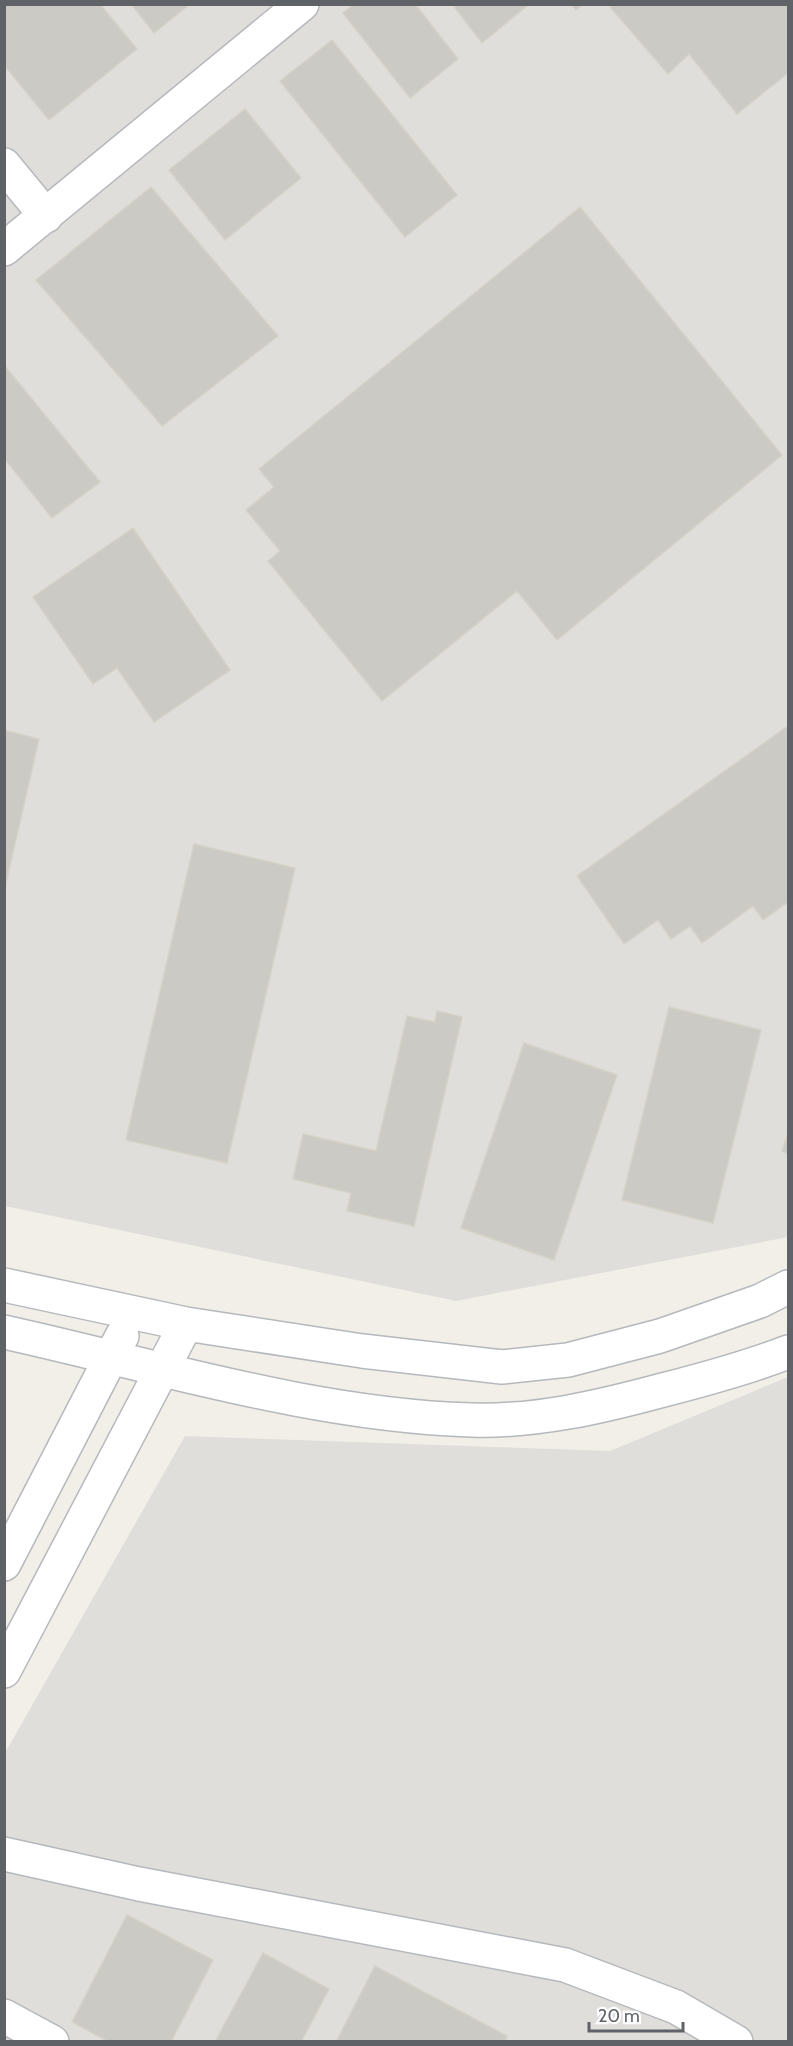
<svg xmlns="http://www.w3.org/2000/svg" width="793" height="2046" font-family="Cabin,sans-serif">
<rect width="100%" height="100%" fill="#f1efe8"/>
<path fill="#e0deda" d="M5,5H788V1237L456,1301L5,1206Z
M788,1377V2041L5,2042V1753L185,1436L610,1451Z"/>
<path fill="#cccac5" stroke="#d6d1c6" stroke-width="1.5" d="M4,4H100L137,49L49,120L4,65Z
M131,4H190L154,33Z
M354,4H415L458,59L410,98L343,13Z
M452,4H529L482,43Z
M571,4H583L576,10Z
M613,4H788V73L737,114L689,54L668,74L610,7Z
M332,40L457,195L405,237L280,81Z
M245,109L301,178L225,240L169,170Z
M151,187L278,336L162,426L36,280Z
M580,207L782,455L557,640L517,591L382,701L268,561L280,551L246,510L274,487L259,469Z
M4,365L100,482L52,518L4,458Z
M133,528L230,670L154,722L117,668L93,684L33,597Z
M788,726V902L763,920L753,906L702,943L690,926L671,939L658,920L624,944L577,876Z
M4,730L39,739L4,892Z
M194,844L295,868L227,1163L126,1140Z
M669,1007L761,1030L713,1223L622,1200Z
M437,1011L462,1017L414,1226L347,1211L351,1193L293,1179L303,1134L376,1151L407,1016L435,1022Z
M524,1043L617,1075L554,1260L461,1228Z
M788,1134V1154L782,1151Z
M127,1915L213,1960L171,2042H109L72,2022Z
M263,1953L329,1989L301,2042H215Z
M375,1966L507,2036L505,2042H336Z"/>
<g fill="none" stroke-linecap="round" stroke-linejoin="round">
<defs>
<path id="minor" d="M4,165L46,216
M4,249L302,4
M4,1285L186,1324L362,1351L502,1367L568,1360L660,1336L760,1301L788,1287
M4,1332C158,1366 313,1415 471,1420C537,1422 600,1407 663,1390C706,1379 747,1368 788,1352
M4,1564L122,1336
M4,1671L186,1324
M4,1854L139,1884L565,1965L676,2007L736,2042
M4,2016L52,2042"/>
</defs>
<use href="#minor" stroke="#b5b8bc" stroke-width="36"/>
<use href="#minor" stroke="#fff" stroke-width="33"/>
</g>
<rect width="793" height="2046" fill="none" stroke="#5f6368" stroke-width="12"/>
<path d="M589 2022v9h94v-9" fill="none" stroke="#5f6368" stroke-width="3"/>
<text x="598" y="2022" font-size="18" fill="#5f6368" stroke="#ffffff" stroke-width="4.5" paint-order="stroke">20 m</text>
</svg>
